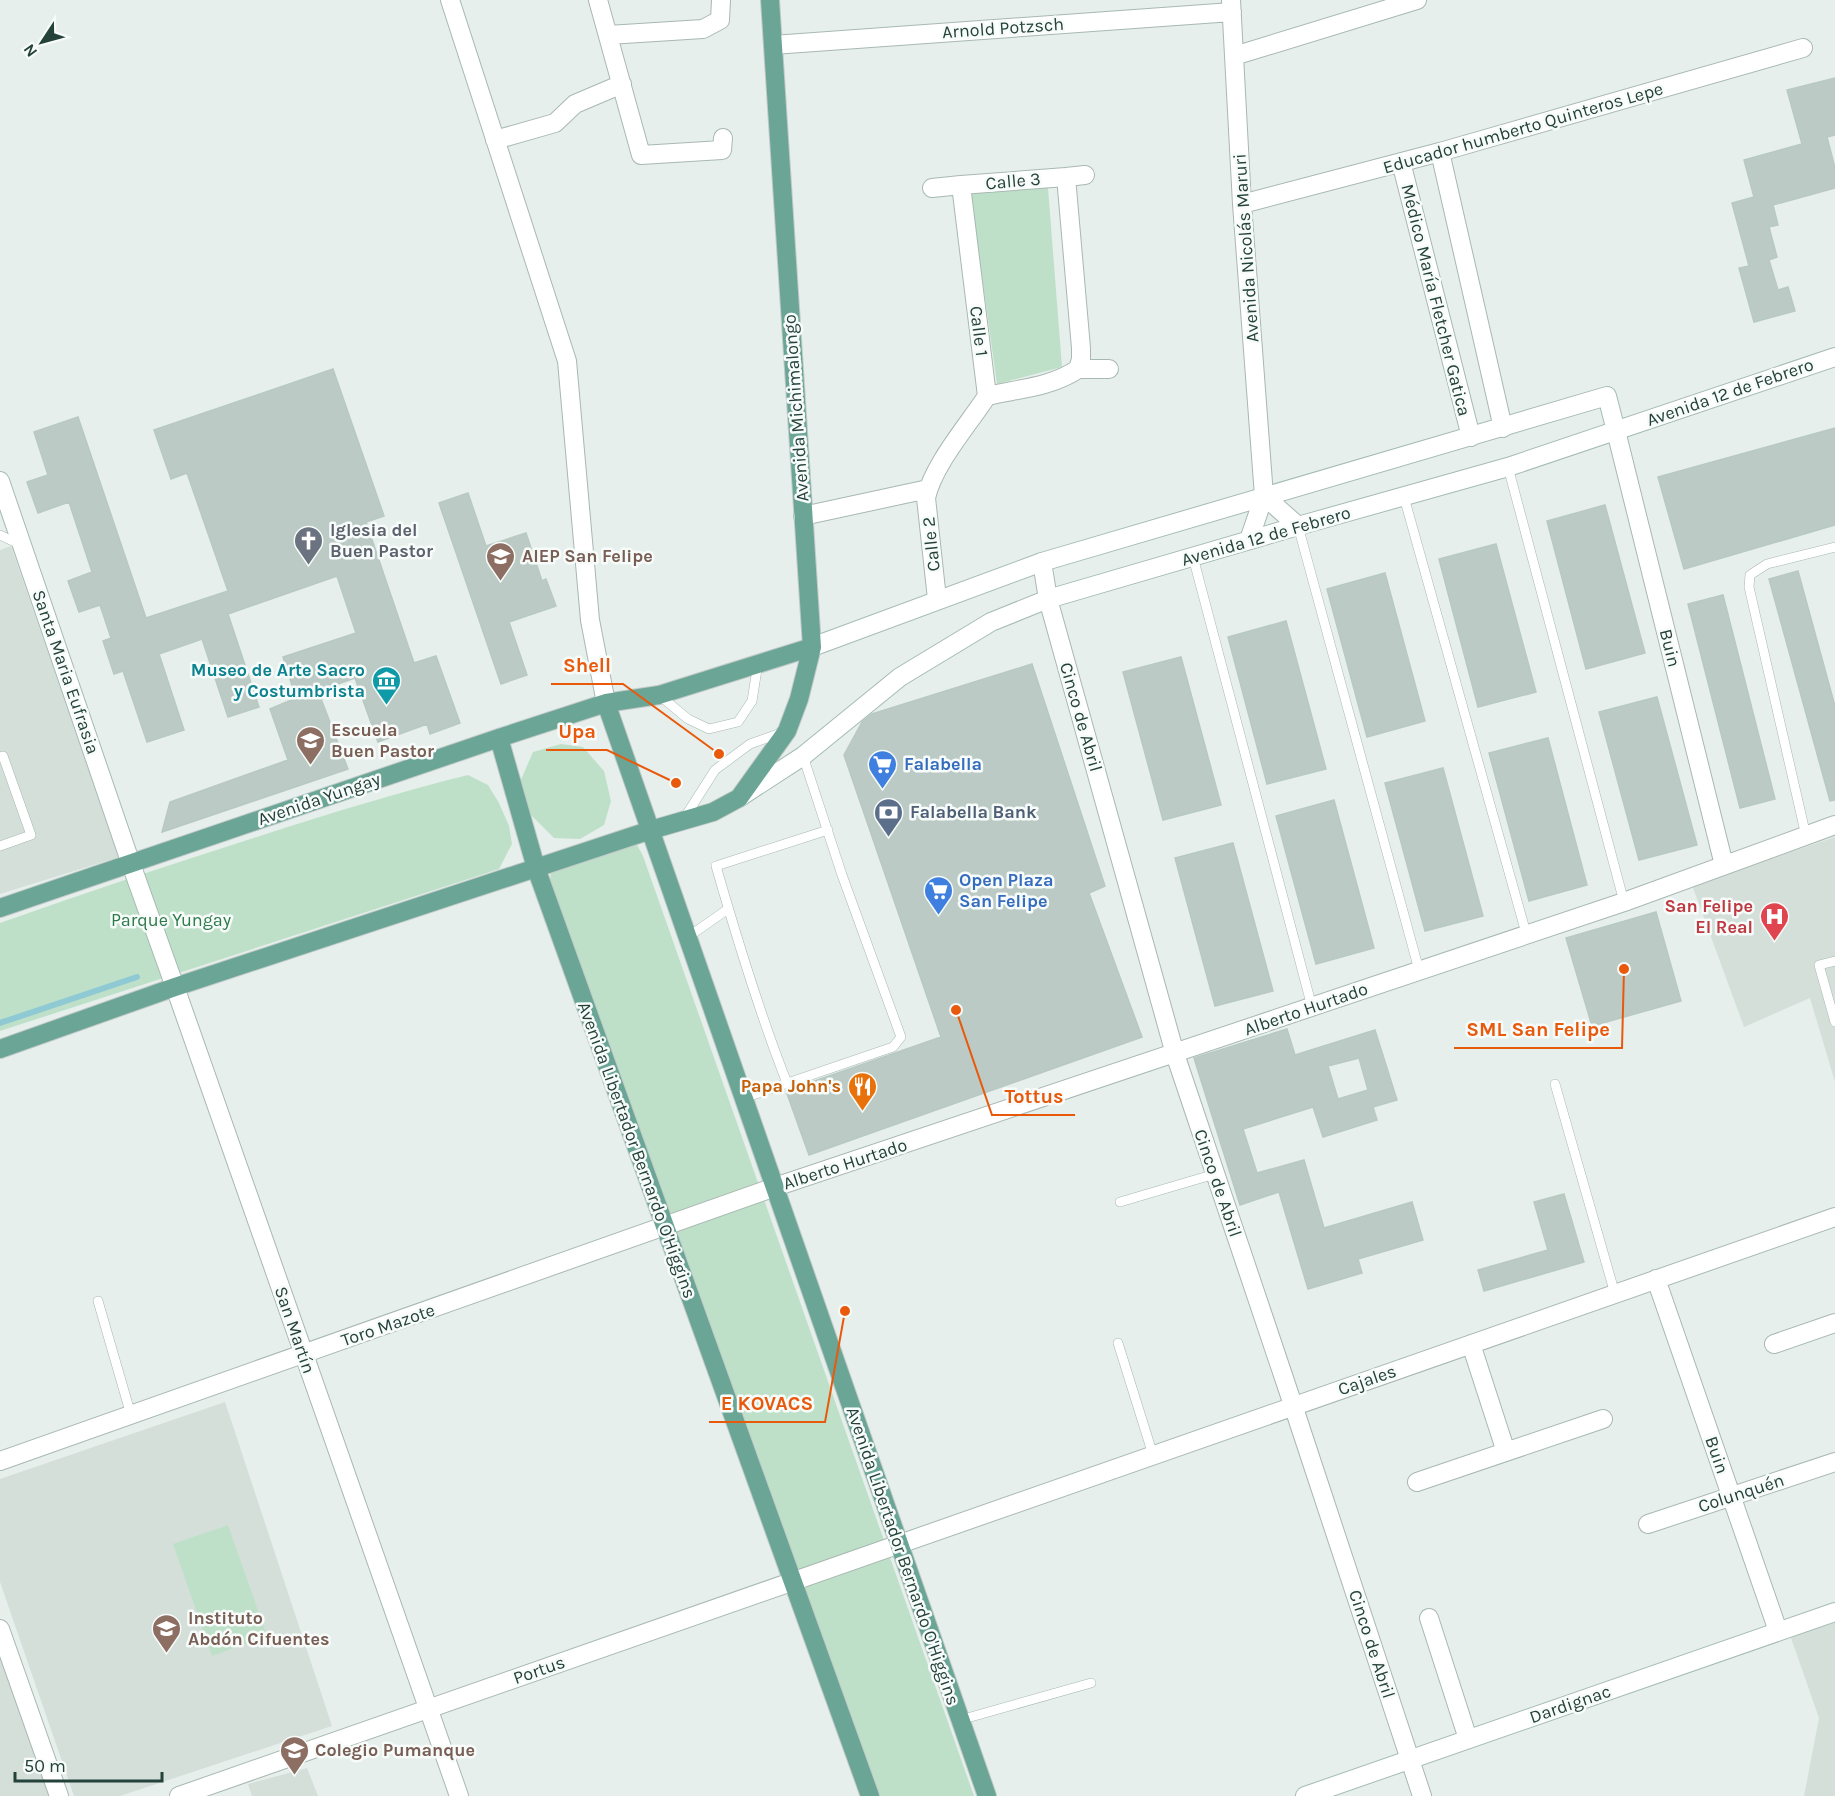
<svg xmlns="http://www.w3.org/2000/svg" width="1835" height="1796" font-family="Karla,sans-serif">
<rect width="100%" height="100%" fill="#e6efeb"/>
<path fill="#d4dfda" d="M11,546L119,857L0,894V550Z
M1835,837V1082L1810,998L1744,1027L1692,885Z
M225,1402L332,1726L120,1796H74L0,1582V1479Z
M1835,1620V1796H1804L1819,1718L1790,1635Z
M0,1640L51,1796H0Z
M307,1768L318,1796H252L248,1784Z"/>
<path fill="#bfe0c8" d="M1048,188L1062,367L997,384L970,190Z
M561,744L583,747L604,771L611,801L604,825L580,839L554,838L529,813L520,782L533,752Z
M468,775L488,785L499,803L509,826L512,844L499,869L0,1031V923C87,892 175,863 263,835C331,813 399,792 468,775Z
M636,843L643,856L974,1796H875L550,882L551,869Z
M228,1525L267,1636L212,1656L173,1544Z"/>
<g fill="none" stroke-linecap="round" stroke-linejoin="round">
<path stroke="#8ec9d4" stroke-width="6" d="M0,1023L137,977"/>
</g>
<path fill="#bbcac4" stroke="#b8c9c2" stroke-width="1.5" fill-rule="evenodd" d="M1835,78V135L1827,137L1835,168V188L1773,205L1778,225L1769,227L1777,257L1769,260L1778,290L1788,287L1795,311L1754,322L1739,268L1749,266L1732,203L1754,197L1744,160L1802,144L1787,90Z
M333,369L384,516L366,522L414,663L436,656L460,723L430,734L427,724L378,742L355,678L318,691L348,769L162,832L170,802L288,760L270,709L296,698L283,657L356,633L337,576L228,614L259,707L228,717L202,639L159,654L184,730L147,742L123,671L114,674L103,641L111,638L100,605L79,612L68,581L92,572L69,502L38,513L27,482L48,475L34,432L78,417L146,618L228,591L187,473L171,479L154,430Z
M1835,428V525L1684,569L1658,477Z
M468,493L486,546L526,533L542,581L546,579L556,606L509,622L527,675L501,684L439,503Z
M1605,505L1645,653L1586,669L1547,521Z
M1496,544L1536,692L1478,707L1439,559Z
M1798,571L1835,706V800L1830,801L1769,579Z
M1385,573L1425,721L1367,737L1327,589Z
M1723,595L1775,799L1740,808L1688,604Z
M1286,621L1326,769L1267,784L1228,637Z
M1181,657L1221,805L1163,820L1123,672Z
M1032,664L1105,886L1089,893L1142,1037L809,1155L786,1091L941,1037L844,755L862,722L872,714Z
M1657,697L1697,845L1639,860L1599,712Z
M1548,738L1587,885L1529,901L1489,753Z
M1443,768L1483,916L1425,931L1385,783Z
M1334,800L1374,948L1316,964L1276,816Z
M1233,843L1273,991L1215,1006L1175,858Z
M1656,912L1681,1001L1592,1026L1566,938Z
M1287,1029L1295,1055L1375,1030L1397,1100L1373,1107L1377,1120L1323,1137L1313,1107L1243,1129L1257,1173L1304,1160L1324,1228L1412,1202L1423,1240L1358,1259L1362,1273L1308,1289L1279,1192L1240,1205L1194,1058ZM1359,1058L1368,1090L1338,1099L1328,1066Z
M1564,1194L1584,1262L1484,1291L1478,1270L1548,1250L1534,1202Z"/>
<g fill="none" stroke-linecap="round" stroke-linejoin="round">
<defs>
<path id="lane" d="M1508,467L1624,902
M1404,497L1526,933
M1298,526L1419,970
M0,535L19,544
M1193,557L1312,1007
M659,695L688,719L709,729L738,722L752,701L758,663
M0,757L3,756L31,835L0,846
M685,817L715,770L750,744L781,733
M1806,836L1749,587L1750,575L1767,564L1835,547
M688,937L728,909
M1835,961L1819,965L1835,1022
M787,1083C759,1012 737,939 716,866L828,830
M1555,1084L1615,1294
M744,1098L893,1047L901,1037L842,875L803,756
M1120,1202L1215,1174
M98,1301L131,1415
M1118,1343L1153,1455
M960,1720L1091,1683"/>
<path id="street" d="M450,0L567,361L590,620L606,703
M598,0L641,155L722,150L723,138
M1231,0L1242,204L1264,496L1249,540
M608,35L703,29L720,20L721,0
M773,45L1232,12
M1234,56L1417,0
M495,140L555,123L575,104L622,84
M1440,152L1503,428
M1401,162L1471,437
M1085,175L1066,177L1081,348V359L1078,369H1109
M961,185L1066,177
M932,188L961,185L987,396C968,425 933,465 926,498L937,599
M1242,204L1440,152L1803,48
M987,396C1017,389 1052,387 1078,369
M1616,431L1724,865
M1264,496L1298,526
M803,516L928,489
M1042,562L1048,599L1175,1054L1288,1390L1422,1796
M175,987L459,1796
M1656,1279L1778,1631
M1471,1344L1506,1452
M1774,1344L1835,1323
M0,1461L775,1187L1624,902L1835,825
M1417,1482L1603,1419
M1648,1524L1835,1462
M1429,1618L1468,1739
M0,1629L59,1796
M179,1796L1835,1217"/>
<path id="secondary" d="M0,481L131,864L175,987
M812,647L1042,562L1607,396L1616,431
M740,797L803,756L900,677L991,622L1048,599L1298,526L1508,467L1835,357
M1305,1796L1835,1612"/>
<path id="primary" d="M606,703L987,1796
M499,738L536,868L870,1796
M0,908L499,738L606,703L659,695L812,647
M0,1049L175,987L651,830L713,812L739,798L787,731L799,699L812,647L770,0"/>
</defs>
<use href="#lane" stroke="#a8b8b2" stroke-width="10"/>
<use href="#street" stroke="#a8b8b2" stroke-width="20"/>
<use href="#secondary" stroke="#a4bbb3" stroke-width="20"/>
<use href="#primary" stroke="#c2cac8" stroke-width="20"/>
<use href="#lane" stroke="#fff" stroke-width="9"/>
<use href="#street" stroke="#fff" stroke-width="18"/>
<use href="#secondary" stroke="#fff" stroke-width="18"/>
<use href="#primary" stroke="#6aa596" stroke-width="18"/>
</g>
<defs>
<symbol id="church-pin" viewBox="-11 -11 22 30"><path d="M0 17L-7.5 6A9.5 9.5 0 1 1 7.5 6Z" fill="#6b7280" stroke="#f7fbf9"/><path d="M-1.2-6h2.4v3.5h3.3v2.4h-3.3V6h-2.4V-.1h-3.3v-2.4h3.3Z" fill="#fff"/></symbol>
<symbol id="university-pin" viewBox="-11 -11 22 30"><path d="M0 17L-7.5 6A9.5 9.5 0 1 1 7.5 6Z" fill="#8d6e63" stroke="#f7fbf9"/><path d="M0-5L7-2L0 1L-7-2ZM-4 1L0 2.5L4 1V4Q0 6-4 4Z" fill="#fff"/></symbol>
<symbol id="museum-pin" viewBox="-11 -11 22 30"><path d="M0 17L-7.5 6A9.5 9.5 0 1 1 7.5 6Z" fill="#0f9aa8" stroke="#f7fbf9"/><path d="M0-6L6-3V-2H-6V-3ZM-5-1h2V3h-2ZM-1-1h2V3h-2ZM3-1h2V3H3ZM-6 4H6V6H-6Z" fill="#fff"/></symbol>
<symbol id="school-pin" viewBox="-11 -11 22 30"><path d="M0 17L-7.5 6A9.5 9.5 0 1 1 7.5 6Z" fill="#8d6e63" stroke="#f7fbf9"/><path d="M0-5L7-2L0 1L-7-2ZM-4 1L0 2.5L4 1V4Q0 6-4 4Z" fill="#fff"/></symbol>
<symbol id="supermarket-pin" viewBox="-11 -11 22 30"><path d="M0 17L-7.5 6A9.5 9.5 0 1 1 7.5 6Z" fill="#3f7fe0" stroke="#f7fbf9"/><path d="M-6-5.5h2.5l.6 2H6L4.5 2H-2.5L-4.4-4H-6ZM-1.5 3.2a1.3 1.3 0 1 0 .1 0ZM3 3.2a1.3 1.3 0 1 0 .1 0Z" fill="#fff"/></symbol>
<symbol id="bank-pin" viewBox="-11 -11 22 30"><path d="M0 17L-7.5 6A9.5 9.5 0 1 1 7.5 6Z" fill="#5c6f8a" stroke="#f7fbf9"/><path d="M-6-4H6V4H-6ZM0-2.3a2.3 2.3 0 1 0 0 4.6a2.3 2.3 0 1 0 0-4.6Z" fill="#fff"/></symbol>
<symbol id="hospital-pin" viewBox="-11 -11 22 30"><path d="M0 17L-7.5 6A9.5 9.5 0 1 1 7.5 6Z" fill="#e0444e" stroke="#f7fbf9"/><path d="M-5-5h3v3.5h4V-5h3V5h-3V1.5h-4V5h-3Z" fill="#fff"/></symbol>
<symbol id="restaurant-pin" viewBox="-11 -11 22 30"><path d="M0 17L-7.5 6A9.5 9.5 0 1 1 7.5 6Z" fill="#e8710a" stroke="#f7fbf9"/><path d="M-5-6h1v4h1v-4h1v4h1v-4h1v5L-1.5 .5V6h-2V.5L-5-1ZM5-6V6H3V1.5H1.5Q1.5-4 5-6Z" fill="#fff"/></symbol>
</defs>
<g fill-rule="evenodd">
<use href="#church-pin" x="292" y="524" width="33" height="45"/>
<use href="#university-pin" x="484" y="540" width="33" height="45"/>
<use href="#museum-pin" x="370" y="664" width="33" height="45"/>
<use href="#school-pin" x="294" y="724" width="33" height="45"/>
<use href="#supermarket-pin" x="866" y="748" width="33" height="45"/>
<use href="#bank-pin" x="872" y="796" width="33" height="45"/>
<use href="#supermarket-pin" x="922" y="874" width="33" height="45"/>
<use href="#hospital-pin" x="1758" y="900" width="33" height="45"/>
<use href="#restaurant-pin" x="846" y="1070" width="33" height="45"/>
<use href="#school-pin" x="150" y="1612" width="33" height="45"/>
<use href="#school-pin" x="278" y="1734" width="33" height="45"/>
</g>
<g text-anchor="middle" stroke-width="5" stroke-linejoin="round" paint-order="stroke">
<g font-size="18" fill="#24423a" stroke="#f7fbf9">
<text transform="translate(1003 28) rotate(-4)" y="6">Arnold Potzsch</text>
<text transform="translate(1523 128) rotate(-16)" y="6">Educador humberto Quinteros Lepe</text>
<text transform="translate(1013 181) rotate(-5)" y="6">Calle 3</text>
<text transform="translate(1246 248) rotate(-94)" y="6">Avenida Nicolás Maruri</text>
<text transform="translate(1436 300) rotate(76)" y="6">Médico María Fletcher Gatica</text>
<text transform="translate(979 331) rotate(83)" y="6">Calle 1</text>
<text transform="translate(1730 392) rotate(-19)" y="6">Avenida 12 de Febrero</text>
<text transform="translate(796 408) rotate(-94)" y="6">Avenida Michimalongo</text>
<text transform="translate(1266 536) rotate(-16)" y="6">Avenida 12 de Febrero</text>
<text transform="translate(931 544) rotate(-96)" y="6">Calle 2</text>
<text transform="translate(1670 648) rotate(76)" y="6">Buin</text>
<text transform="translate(66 672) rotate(71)" y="6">Santa Maria Eufrasia</text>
<text transform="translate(1081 717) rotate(74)" y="6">Cinco de Abril</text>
<text transform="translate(319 799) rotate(-19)" y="6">Avenida Yungay</text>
<text transform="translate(1306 1009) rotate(-19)" y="6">Alberto Hurtado</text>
<text transform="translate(637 1150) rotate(70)" y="6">Avenida Libertador Bernardo O'Higgins</text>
<text transform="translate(845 1164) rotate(-18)" y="6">Alberto Hurtado</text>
<text transform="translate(1218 1183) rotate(71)" y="6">Cinco de Abril</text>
<text transform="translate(388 1325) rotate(-19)" y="6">Toro Mazote</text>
<text transform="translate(295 1330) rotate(71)" y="6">San Martín</text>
<text transform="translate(1367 1380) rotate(-19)" y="6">Cajales</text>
<text transform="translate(1717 1455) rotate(71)" y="6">Buin</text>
<text transform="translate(1741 1493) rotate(-18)" y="6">Colunquén</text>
<text transform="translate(903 1556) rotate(71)" y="6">Avenida Libertador Bernardo O'Higgins</text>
<text transform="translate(1372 1644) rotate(72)" y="6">Cinco de Abril</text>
<text transform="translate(539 1670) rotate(-19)" y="6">Portus</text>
<text transform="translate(1570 1704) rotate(-19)" y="6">Dardignac</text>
</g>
<g font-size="18" font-weight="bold" fill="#5b616d" stroke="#f7fbf9" text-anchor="start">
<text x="330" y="536">Iglesia del<tspan x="330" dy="21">Buen Pastor</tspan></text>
</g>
<g font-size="18" font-weight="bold" fill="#785e54" stroke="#f7fbf9" text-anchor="start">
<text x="522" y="562">AIEP San Felipe</text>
<text x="331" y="736">Escuela<tspan x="331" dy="21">Buen Pastor</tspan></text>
<text x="188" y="1624">Instituto<tspan x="188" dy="21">Abdón Cifuentes</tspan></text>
<text x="315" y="1756">Colegio Pumanque</text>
</g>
<g font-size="18" font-weight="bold" fill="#0d838f" stroke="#f7fbf9" text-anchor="end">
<text x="365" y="676">Museo de Arte Sacro<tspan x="365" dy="21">y Costumbrista</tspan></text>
</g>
<g font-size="18" font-weight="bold" fill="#366cbe" stroke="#f7fbf9" text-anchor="start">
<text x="904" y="770">Falabella</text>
<text x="959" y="886">Open Plaza<tspan x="959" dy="21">San Felipe</tspan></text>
</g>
<g font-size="18" font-weight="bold" fill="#4e5e75" stroke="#f7fbf9" text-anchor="start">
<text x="910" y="818">Falabella Bank</text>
</g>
<g font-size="18" font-weight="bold" fill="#be3a42" stroke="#f7fbf9" text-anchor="end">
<text x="1753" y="912">San Felipe<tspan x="1753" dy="21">El Real</tspan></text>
</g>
<g font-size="18" fill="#2d7a4b" stroke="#f7fbf9">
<text x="171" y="926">Parque Yungay</text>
</g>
<g font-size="18" font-weight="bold" fill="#c56008" stroke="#f7fbf9" text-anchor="end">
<text x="841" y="1092">Papa John's</text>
</g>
</g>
<path fill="none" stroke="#e8590c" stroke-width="2" d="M719 754L623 684H551M676 783L607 750H546M1624 969L1622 1048H1454M956 1010L992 1115H1075M845 1311L825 1422H709"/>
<g fill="#e8590c" stroke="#f7fbf9" stroke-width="2">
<circle cx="719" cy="754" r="6"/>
<circle cx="676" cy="783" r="6"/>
<circle cx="1624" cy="969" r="6"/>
<circle cx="956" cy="1010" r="6"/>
<circle cx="845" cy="1311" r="6"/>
</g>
<g font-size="20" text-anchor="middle" font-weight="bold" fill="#e8590c" stroke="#f7fbf9" stroke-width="5" stroke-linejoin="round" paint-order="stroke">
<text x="587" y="672">Shell</text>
<text x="577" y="738">Upa</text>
<text x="1538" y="1036">SML San Felipe</text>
<text x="1034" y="1103">Tottus</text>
<text x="767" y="1410">E KOVACS</text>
</g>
<g transform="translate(42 42) rotate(234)" stroke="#f7fbf9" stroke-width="4.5" paint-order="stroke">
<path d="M0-4.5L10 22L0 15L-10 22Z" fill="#24423a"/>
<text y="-9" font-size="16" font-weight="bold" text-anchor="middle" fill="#24423a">N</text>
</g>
<path d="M15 1772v9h147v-9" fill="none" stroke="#24423a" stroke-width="3"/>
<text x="24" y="1772" font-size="18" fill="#24423a" stroke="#f7fbf9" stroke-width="4.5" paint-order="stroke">50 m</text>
</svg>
